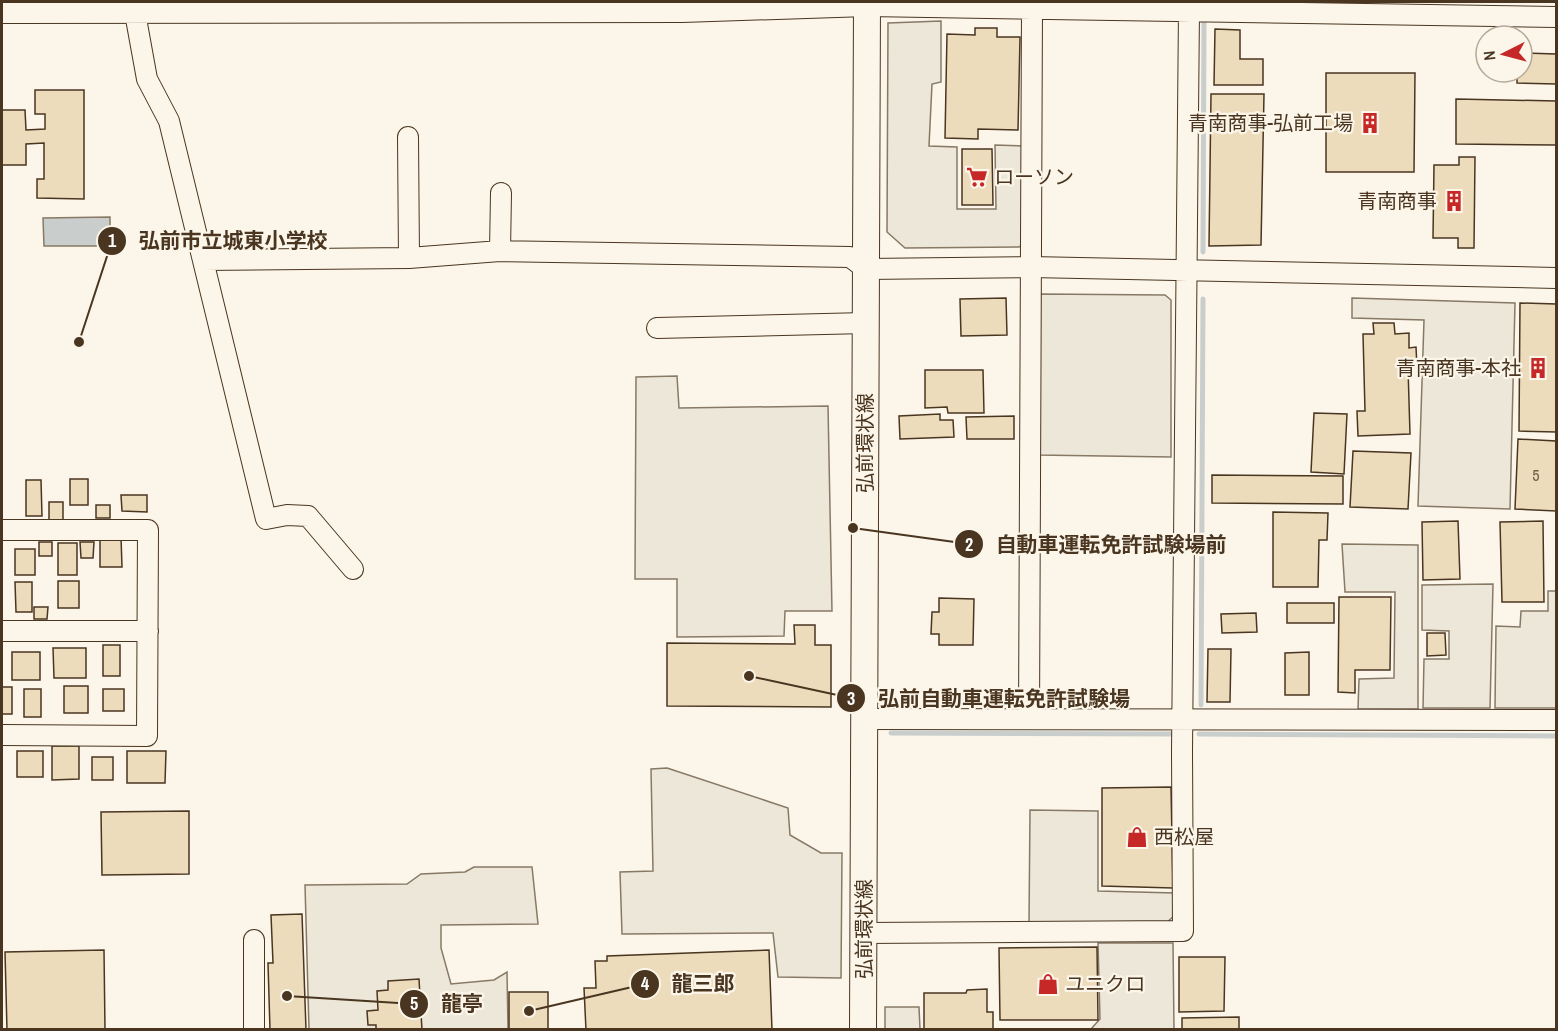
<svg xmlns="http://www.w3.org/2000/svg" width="1558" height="1031" font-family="'Archivo Narrow','Noto Sans JP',sans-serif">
<rect width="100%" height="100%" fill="#fbf6e9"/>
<path fill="#ede7d9" stroke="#887966" stroke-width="1.5" d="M941,21V82L932,84L929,146L957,147V209H996L995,145L1025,146L1024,243L1019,247L905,248L887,232L888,23Z
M1039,294L1165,295L1171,300V457L1037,455Z
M1352,298L1515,303L1510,509L1418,506L1424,320L1352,318Z
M677,376L679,408L828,406L832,611H785L784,636L677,637V579H635L636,377Z
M1342,544L1418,545V709H1358L1359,679L1394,678L1395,592H1345Z
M1493,584L1490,708H1423L1424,659H1449V631L1422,630V585Z
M1548,591H1556V708H1495L1496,626L1520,627L1521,611H1548Z
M667,768L788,808L790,835L821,853H842L841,978L778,977L773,933L622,934L620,872L653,871L651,769Z
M1030,810L1098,811V891L1175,893V915L1165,924L1029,923Z
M474,867H532L538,924L441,925V948L451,984L494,980L507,972L508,1029H309L305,885L407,884L421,874L465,872Z
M1098,943H1173L1174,1029H996H1091L1100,1019Z
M885,1007H919L920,1029H885Z"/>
<path fill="#c9cecd" stroke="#887966" stroke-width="1.5" d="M110,217V246H44L43,218Z"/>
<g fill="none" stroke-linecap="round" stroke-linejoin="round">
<path stroke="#c9cecd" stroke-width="5" d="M1203,252L1204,21
M1201,705L1203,299
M891,733L1172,734
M1199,734L1556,736"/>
</g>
<path fill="#ecdcbc" stroke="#4a3520" stroke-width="1.5" d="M975,28H997V37H1020L1018,130L978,129V139L945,138L947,34L975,35Z
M1215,29L1240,30V59H1263V85H1214Z
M1215,29L1240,30V59H1263V85H1214Z
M1522,53L1556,54V84L1517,83V72H1522Z
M1522,53L1556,54V84L1517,83V72H1522Z
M1326,73H1415L1414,172H1326Z
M1326,73H1415L1414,172H1326Z
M35,90H84V199L37,198V179H44V143L26,144V165H2V110H25L26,130L45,129V114H35Z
M1211,94H1264L1261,245L1209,246Z
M1211,94H1264L1261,245L1209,246Z
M1456,99L1556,101V145L1456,144Z
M1456,99L1556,101V145L1456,144Z
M962,149H992L993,205H962Z
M1459,157H1475L1474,248H1458V238H1433L1434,165H1459Z
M1459,157H1475L1474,248H1458V238H1433L1434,165H1459Z
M1459,157H1475L1474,248H1458V238H1433L1434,165H1459Z
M1006,298L1007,335L961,336L960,299Z
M1520,303L1556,304V432L1519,431Z
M1520,303L1556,304V432L1519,431Z
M1373,323H1394L1395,334L1409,333V348L1416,347L1417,367L1408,368L1410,434L1358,436L1357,411H1365L1363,334H1374Z
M925,370H983L984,413H948L947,407L925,408Z
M1314,413L1347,414L1344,474L1311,472Z
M1314,413L1347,414L1344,474L1311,472Z
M940,414V420H953L954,437L900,439L899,416Z
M1014,416V439H967L966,417Z
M1518,439L1556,441V511L1515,509Z
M1353,451L1411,453L1408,509L1350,507Z
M1212,475L1343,476V504L1212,503Z
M1212,475L1343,476V504L1212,503Z
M70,479H88V505H70Z
M26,480H41L42,516H26Z
M121,495H147V512L122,511Z
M49,502H63V520H49Z
M96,505H110V518H96Z
M1273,512L1328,513L1327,540H1319L1318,587H1273Z
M1458,521L1460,579L1423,580L1422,522Z
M1543,521L1544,602H1502L1500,522Z
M100,537H121L122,567H100Z
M39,542H52V556H39Z
M80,542H94L93,558H81Z
M58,543H77V575H58Z
M15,549H35V575H15Z
M58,581H79V608H58Z
M15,582H32V612H16Z
M1339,597H1391L1390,670H1355V693L1338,692Z
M939,598L974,599L973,645H939V634H931L932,612H939Z
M1287,603H1334V623H1287Z
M34,607H48L47,619H34Z
M1256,613L1257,632L1222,633L1221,614Z
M794,625H815V645H831V707L667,706V643L795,644Z
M1427,633H1445L1446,655L1427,656Z
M103,645H120V676H103Z
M53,648H86V678H54Z
M1208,649H1231L1230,702H1207Z
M12,652H40V680H12Z
M1309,652V695H1285V653Z
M64,686H88V713H64Z
M2,687H12V714H2Z
M24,689H41V717H24Z
M103,689H124V711H103Z
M52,746H79V779L52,780Z
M17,751H43V777H17Z
M127,751H166L165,783H127Z
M92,757H113V780H92Z
M1171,787L1173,888L1102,886V788Z
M189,811V874L102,875L101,812Z
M302,914L306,1030H270L268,963H273L271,915Z
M1097,947L1098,1020H1000L999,948Z
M104,950L105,1030H7L5,952Z
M769,950L772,1030H586L584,988H596L595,961H607V956Z
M1179,957H1225L1224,1011L1179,1012Z
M419,979L422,1030H376V1025H368L367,1011L378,1010L377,991L388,990V981Z
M987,989V1012H993V1030H924V993H966L967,990Z
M509,992H548V1030H509Z
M1239,1017V1030H1182V1018Z"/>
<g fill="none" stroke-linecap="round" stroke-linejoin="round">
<defs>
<path id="minor" d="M2,13L682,12L867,6L1556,17
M135,13L147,79L169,121L266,519L287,515L308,516L353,569
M408,137L409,258
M500,251L501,193
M204,260L409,258L500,251L850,257L866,269L1031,267L1556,278
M657,328L866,323
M2,530H148L147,736L2,735
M2,631H148
M864,719L1556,720
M1029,719L1032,7
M864,933L1183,931L1182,752L1189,9
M254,940V1030"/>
<path id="major" d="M863,1030L867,2"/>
</defs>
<use href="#minor" stroke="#4a3520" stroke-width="22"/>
<use href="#major" stroke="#4a3520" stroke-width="28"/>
<use href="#minor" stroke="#fbf6e9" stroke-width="20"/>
<use href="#major" stroke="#fbf6e9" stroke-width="26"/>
</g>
<defs>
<symbol id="building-bare" viewBox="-9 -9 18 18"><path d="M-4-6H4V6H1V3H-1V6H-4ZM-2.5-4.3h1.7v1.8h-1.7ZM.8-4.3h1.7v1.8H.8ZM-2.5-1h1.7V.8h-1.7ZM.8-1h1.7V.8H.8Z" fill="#c62828" stroke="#fbf6e9" stroke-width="2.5" paint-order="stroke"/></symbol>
<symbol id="supermarket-bare" viewBox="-9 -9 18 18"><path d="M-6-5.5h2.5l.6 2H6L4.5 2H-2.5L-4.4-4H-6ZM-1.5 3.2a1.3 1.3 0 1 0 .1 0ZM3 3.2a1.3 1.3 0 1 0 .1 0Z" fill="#c62828" stroke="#fbf6e9" stroke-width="2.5" paint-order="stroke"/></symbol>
<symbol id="shop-bare" viewBox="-9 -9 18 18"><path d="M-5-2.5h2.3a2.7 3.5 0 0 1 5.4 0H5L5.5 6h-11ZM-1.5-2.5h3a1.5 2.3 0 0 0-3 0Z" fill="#c62828" stroke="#fbf6e9" stroke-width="2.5" paint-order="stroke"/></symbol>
</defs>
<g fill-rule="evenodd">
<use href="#building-bare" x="1355" y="108" width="30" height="30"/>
<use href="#supermarket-bare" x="962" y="162" width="30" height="30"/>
<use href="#building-bare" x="1439" y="186" width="30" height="30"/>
<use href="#building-bare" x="1523" y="353" width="30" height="30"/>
<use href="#shop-bare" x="1122" y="822" width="30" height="30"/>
<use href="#shop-bare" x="1033" y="969" width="30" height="30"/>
</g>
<g text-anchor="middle" stroke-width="4.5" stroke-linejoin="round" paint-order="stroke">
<g font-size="16" fill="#725f47">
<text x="1536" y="481">5</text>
</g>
<g font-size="20" fill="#4a3520" stroke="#fbf6e9" text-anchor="end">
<text x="1353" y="130">青南商事-弘前工場</text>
<text x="994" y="184" text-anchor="start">ローソン</text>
<text x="1437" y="208">青南商事</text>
<text x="1521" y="375">青南商事-本社</text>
<text x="1154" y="844" text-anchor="start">西松屋</text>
<text x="1065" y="991" text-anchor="start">ユニクロ</text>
</g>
<g font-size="20" fill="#4a3520" stroke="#fbf6e9">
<text transform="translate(865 443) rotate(-90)" y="7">弘前環状線</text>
<text transform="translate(864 929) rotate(-90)" y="7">弘前環状線</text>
</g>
</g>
<path fill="none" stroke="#4a3520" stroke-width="2" d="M79 342L112 241M853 528L969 544M749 676L851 698M529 1011L645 984M287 996L414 1004"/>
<g fill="#4a3520" stroke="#fbf6e9" stroke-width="2">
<circle cx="79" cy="342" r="6"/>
<circle cx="853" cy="528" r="6"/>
<circle cx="749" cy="676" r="6"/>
<circle cx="529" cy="1011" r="6"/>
<circle cx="287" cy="996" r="6"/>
<circle cx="112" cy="241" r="15"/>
<circle cx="969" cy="544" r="15"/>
<circle cx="851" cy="698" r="15"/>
<circle cx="645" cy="984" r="15"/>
<circle cx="414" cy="1004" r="15"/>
</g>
<g font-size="18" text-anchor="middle" font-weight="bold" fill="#fff">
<text x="112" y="247">1</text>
<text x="969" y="551">2</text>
<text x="851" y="705">3</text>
<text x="645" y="990">4</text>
<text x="414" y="1010">5</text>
</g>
<g font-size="21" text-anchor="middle" font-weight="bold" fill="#4a3520" stroke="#fbf6e9" stroke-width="4.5" stroke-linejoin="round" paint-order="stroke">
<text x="233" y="248">弘前市立城東小学校</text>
<text x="1111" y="552">自動車運転免許試験場前</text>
<text x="1004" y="706">弘前自動車運転免許試験場</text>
<text x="703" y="991">龍三郎</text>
<text x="462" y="1011">龍亭</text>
</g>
<rect width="1558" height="1031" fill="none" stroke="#4a3520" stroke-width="6"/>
<g transform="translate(1504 54) rotate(264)"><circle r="28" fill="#fbf6e9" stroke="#b4a999" stroke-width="1.5"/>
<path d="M0-4.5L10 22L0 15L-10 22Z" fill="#c62828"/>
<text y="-9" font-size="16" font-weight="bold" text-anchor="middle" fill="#4a3520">N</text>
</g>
</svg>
